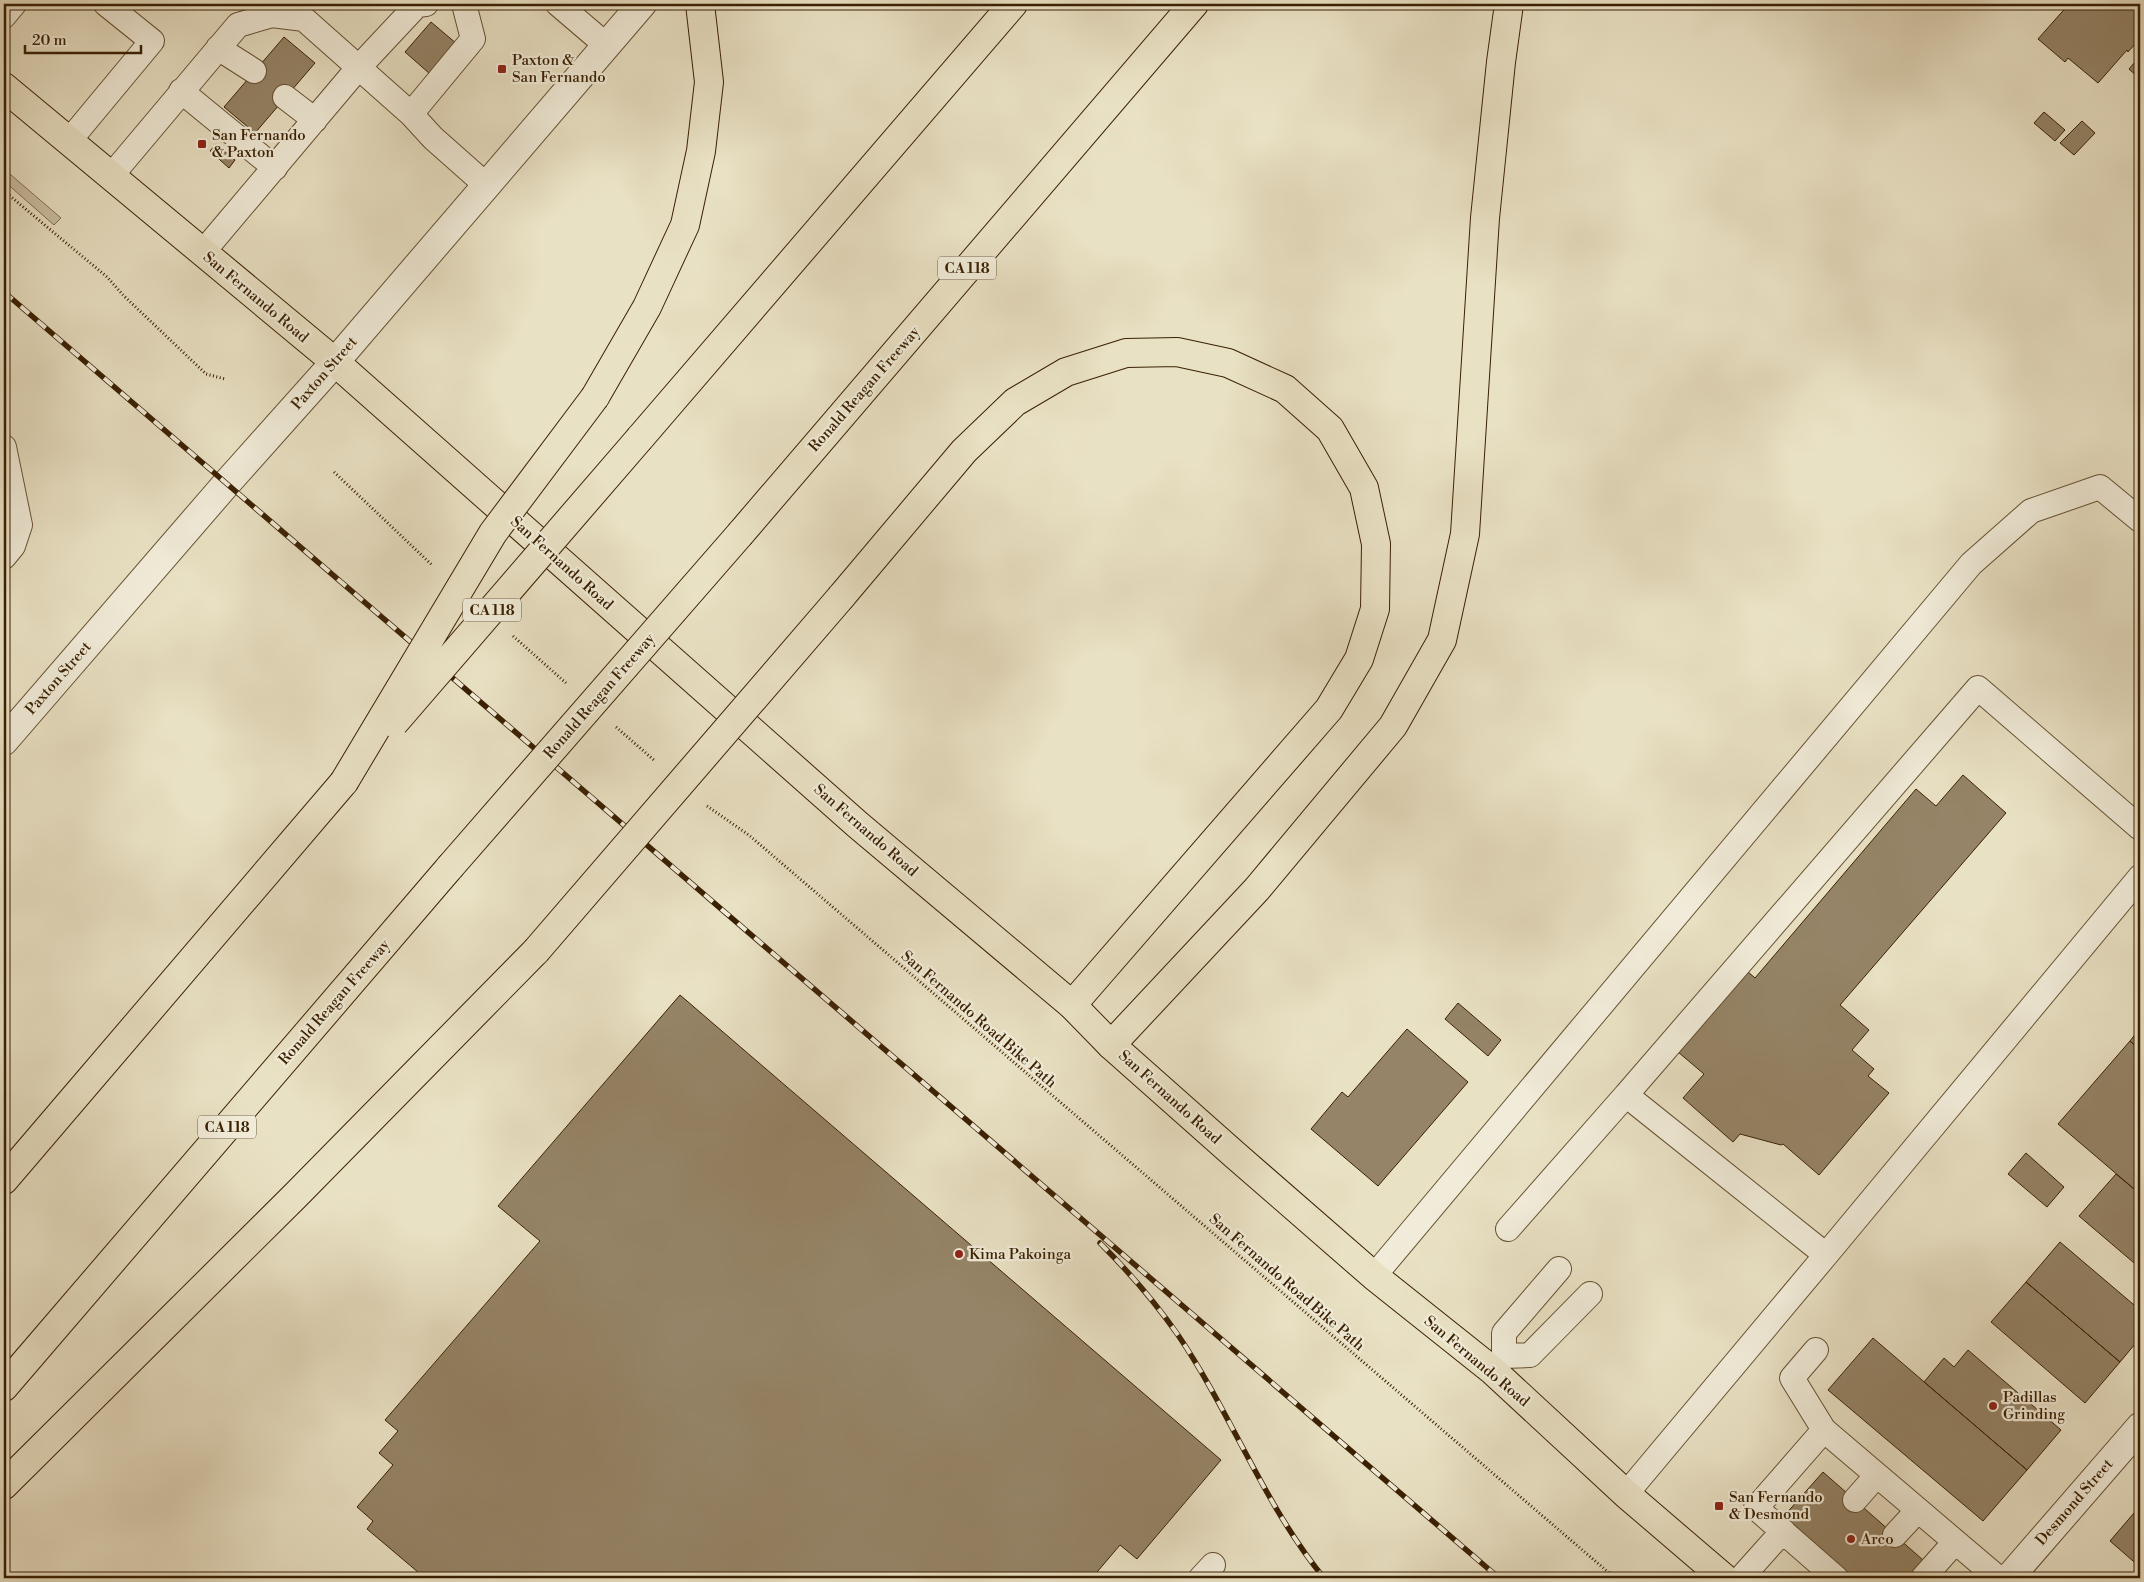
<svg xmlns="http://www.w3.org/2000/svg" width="2144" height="1582" font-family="'Libre Bodoni',serif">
<rect width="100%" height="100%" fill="#e9e1c4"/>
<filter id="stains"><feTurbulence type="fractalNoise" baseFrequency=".004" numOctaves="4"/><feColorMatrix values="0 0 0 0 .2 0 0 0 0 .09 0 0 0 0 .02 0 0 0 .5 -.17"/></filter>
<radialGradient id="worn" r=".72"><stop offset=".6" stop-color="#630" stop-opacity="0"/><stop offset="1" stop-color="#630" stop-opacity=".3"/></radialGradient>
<path fill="#cbc0a3" stroke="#827052" d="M4,169L61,218L54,225L4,181Z"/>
<path fill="#958467" stroke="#3a2002" d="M2069,4H2140V38L2128,52L2127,50L2098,83L2068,58L2065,62L2038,39Z
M431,22L457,44L430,74L405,52Z
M284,37L315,63L255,133L224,107Z
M2140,56V79L2129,69Z
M2044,112L2065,130L2055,141L2034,123Z
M2082,121L2095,133L2074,155L2060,143Z
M216,144L235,160L229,168L210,151Z
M1963,775L2006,813L1840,1005L1869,1030L1852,1050L1874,1069L1868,1076L1889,1093L1819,1175L1783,1144L1781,1145L1740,1134L1733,1142L1683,1098L1704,1074L1678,1052L1747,971L1755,978L1916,789L1936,806Z
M680,995L1221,1460L1137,1559L1120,1545L1092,1578H425L367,1529L373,1521L357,1507L393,1465L379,1453L398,1431L385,1420L540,1241L498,1206Z
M1458,1003L1501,1040L1488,1056L1445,1019Z
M2140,1028V1050L2130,1041Z
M1407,1029L1468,1082L1378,1186L1311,1129L1342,1092L1348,1097Z
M2130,1041L2140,1050V1194L2058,1124Z
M2026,1153L2064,1187L2047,1207L2008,1174Z
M2116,1174L2140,1194V1268L2079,1216Z
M2060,1242L2140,1310V1338L2120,1362L2026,1282Z
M2026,1282L2120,1362L2085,1403L1991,1322Z
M1873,1338L2027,1470L1983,1521L1828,1390Z
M1968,1350L2061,1430L2027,1470L1924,1382L1944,1358L1954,1367Z
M1823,1472L1923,1560L1908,1578H1854L1784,1516Z
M2140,1506V1567L2110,1541Z"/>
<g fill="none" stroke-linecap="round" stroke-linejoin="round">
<defs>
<path id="service" d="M558,4L606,45
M4,16L14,4
M218,48L254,71
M181,91L275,168
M285,97L315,120
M411,114L433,138L486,185
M69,141L152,41L106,4
M111,176L238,25L272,15L304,19L411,114L473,39L464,4
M203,252L359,67L417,5L426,4
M4,447L20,525L13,546L4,557
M1626,1095L1978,688L2140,828
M1508,1229L1626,1095L1826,1255L1626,1494
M1826,1255L2140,877
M1374,1276L1971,564L2031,511L2100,487L2140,520
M1816,1350L1792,1378L1824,1430
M1504,1356L1530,1355L1590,1294
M1492,1370L1504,1356V1333L1559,1269
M1855,1500L1877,1475
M1895,1535L1918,1510
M1201,1578L1213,1565
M1741,1578L1783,1531
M1836,1578L1756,1508L1824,1430L1998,1578
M1923,1578L1955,1542"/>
<path id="minor" d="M2009,1578L2140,1427"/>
<path id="tertiary" d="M4,741L227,483L335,362L642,4"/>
<path id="primary" d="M4,87L335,362L858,825L1072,1005L1111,1045L1235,1155L1374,1276L1492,1370L1626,1494L1724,1578"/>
<path id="motorway" d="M595,397L647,307L685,225L701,151L709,82L700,4
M640,438L1013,4
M741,533L1194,4
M841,597L964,451L1015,402L1066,372L1126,353L1177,352L1228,363L1285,389L1330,429L1364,488L1376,544L1375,609L1359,659L1329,709L1072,1005
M1111,1045L1257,889L1393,726L1442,640L1465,534L1485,218L1501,62L1509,4
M4,1180L344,782
M4,1387L450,867
M4,1485L296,1195L536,951"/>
</defs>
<use href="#service" stroke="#665032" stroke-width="26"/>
<use href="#minor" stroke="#665032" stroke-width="30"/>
<use href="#tertiary" stroke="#665032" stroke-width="30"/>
<use href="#primary" stroke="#3a2002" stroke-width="30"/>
<use href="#motorway" stroke="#3a2002" stroke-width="30"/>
<path stroke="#3a2002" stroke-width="3" stroke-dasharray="1 2.5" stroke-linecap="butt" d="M4,191L107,277L124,296L206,374L225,379
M334,472L433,566
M513,636L566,683
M616,727L655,761
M707,806L750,836L1615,1578"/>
<use href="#service" stroke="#f1ecd9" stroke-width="24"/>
<use href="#minor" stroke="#f1ecd9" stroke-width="28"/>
<use href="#tertiary" stroke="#f1ecd9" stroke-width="28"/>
<use href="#primary" stroke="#e9e1c4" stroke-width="28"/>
<use href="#motorway" stroke="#e9e1c4" stroke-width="28"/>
<defs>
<path id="rail" d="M4,292L1499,1578
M1100,1243C1128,1271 1155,1302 1178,1335C1231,1413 1264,1505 1324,1578"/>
</defs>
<use href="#rail" stroke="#3a2002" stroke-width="5.5"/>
<use href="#rail" stroke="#f1ecd9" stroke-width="4" stroke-dasharray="11" stroke-linecap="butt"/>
<defs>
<path id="motorway-bridge" d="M394,723L640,438
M344,782L493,533L595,397
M450,867L741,533
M536,951L841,597"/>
</defs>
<use href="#motorway-bridge" stroke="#3a2002" stroke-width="30" stroke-linecap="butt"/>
<use href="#motorway-bridge" stroke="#e9e1c4" stroke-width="28"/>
</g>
<g fill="#8f2418" stroke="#f1ecd9" stroke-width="2">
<rect x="497" y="64" width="10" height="10" rx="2.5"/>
<rect x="197" y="139" width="10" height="10" rx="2.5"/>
<circle cx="959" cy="1254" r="5"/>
<circle cx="1993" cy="1406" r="5"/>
<rect x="1714" y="1501" width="10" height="10" rx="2.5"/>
<circle cx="1851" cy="1539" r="5"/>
</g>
<g text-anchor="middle" stroke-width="4.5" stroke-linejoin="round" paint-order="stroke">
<g fill="#f1ecd9" stroke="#715d42" stroke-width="1">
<rect x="938" y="256.5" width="58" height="23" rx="4"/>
<rect x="463" y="598.5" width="58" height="23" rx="4"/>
<rect x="198" y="1115.5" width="58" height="23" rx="4"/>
</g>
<g font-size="14" font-weight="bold" fill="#3a2002">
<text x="967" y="273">CA 118</text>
<text x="492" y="615">CA 118</text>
<text x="227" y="1132">CA 118</text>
</g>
<g font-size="15" fill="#3a2002" stroke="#f1ecd9" text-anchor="start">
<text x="512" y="65">Paxton &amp;<tspan x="512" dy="17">San Fernando</tspan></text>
<text x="212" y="140">San Fernando<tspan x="212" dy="17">&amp; Paxton</tspan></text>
<text x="969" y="1259">Kima Pakoinga</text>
<text x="2003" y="1402">Padillas<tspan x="2003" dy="17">Grinding</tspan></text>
<text x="1729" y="1502">San Fernando<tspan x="1729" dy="17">&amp; Desmond</tspan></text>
<text x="1861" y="1544">Arco</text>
</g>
<g font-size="15" fill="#3a2002" stroke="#f1ecd9">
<text transform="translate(256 297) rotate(40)" y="5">San Fernando Road</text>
<text transform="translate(324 373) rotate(-49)" y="5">Paxton Street</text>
<text transform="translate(864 389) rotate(-49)" y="5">Ronald Reagan Freeway</text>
<text transform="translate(562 563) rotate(42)" y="5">San Fernando Road</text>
<text transform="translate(58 678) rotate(-49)" y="5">Paxton Street</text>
<text transform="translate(599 696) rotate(-49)" y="5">Ronald Reagan Freeway</text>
<text transform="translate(866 830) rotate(41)" y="5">San Fernando Road</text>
<text transform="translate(334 1002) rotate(-49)" y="5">Ronald Reagan Freeway</text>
<text transform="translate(979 1019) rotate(41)" y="5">San Fernando Road Bike Path</text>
<text transform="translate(1170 1097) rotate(42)" y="5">San Fernando Road</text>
<text transform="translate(1287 1282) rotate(41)" y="5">San Fernando Road Bike Path</text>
<text transform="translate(1477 1361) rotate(40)" y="5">San Fernando Road</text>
<text transform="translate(2074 1502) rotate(-49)" y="5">Desmond Street</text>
</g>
</g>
<rect width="2144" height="1582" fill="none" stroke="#e9e1c4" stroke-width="20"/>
<rect x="5" y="5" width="2134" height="1572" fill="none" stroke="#3a2002" stroke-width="2.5"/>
<rect x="10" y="10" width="2124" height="1562" fill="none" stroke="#3a2002"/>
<path d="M25 45v8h116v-8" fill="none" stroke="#3a2002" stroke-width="2.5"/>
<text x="32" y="45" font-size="15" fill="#3a2002" stroke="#f1ecd9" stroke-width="4" paint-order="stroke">20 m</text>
<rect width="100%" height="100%" filter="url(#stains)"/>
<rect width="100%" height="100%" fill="url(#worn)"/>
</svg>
